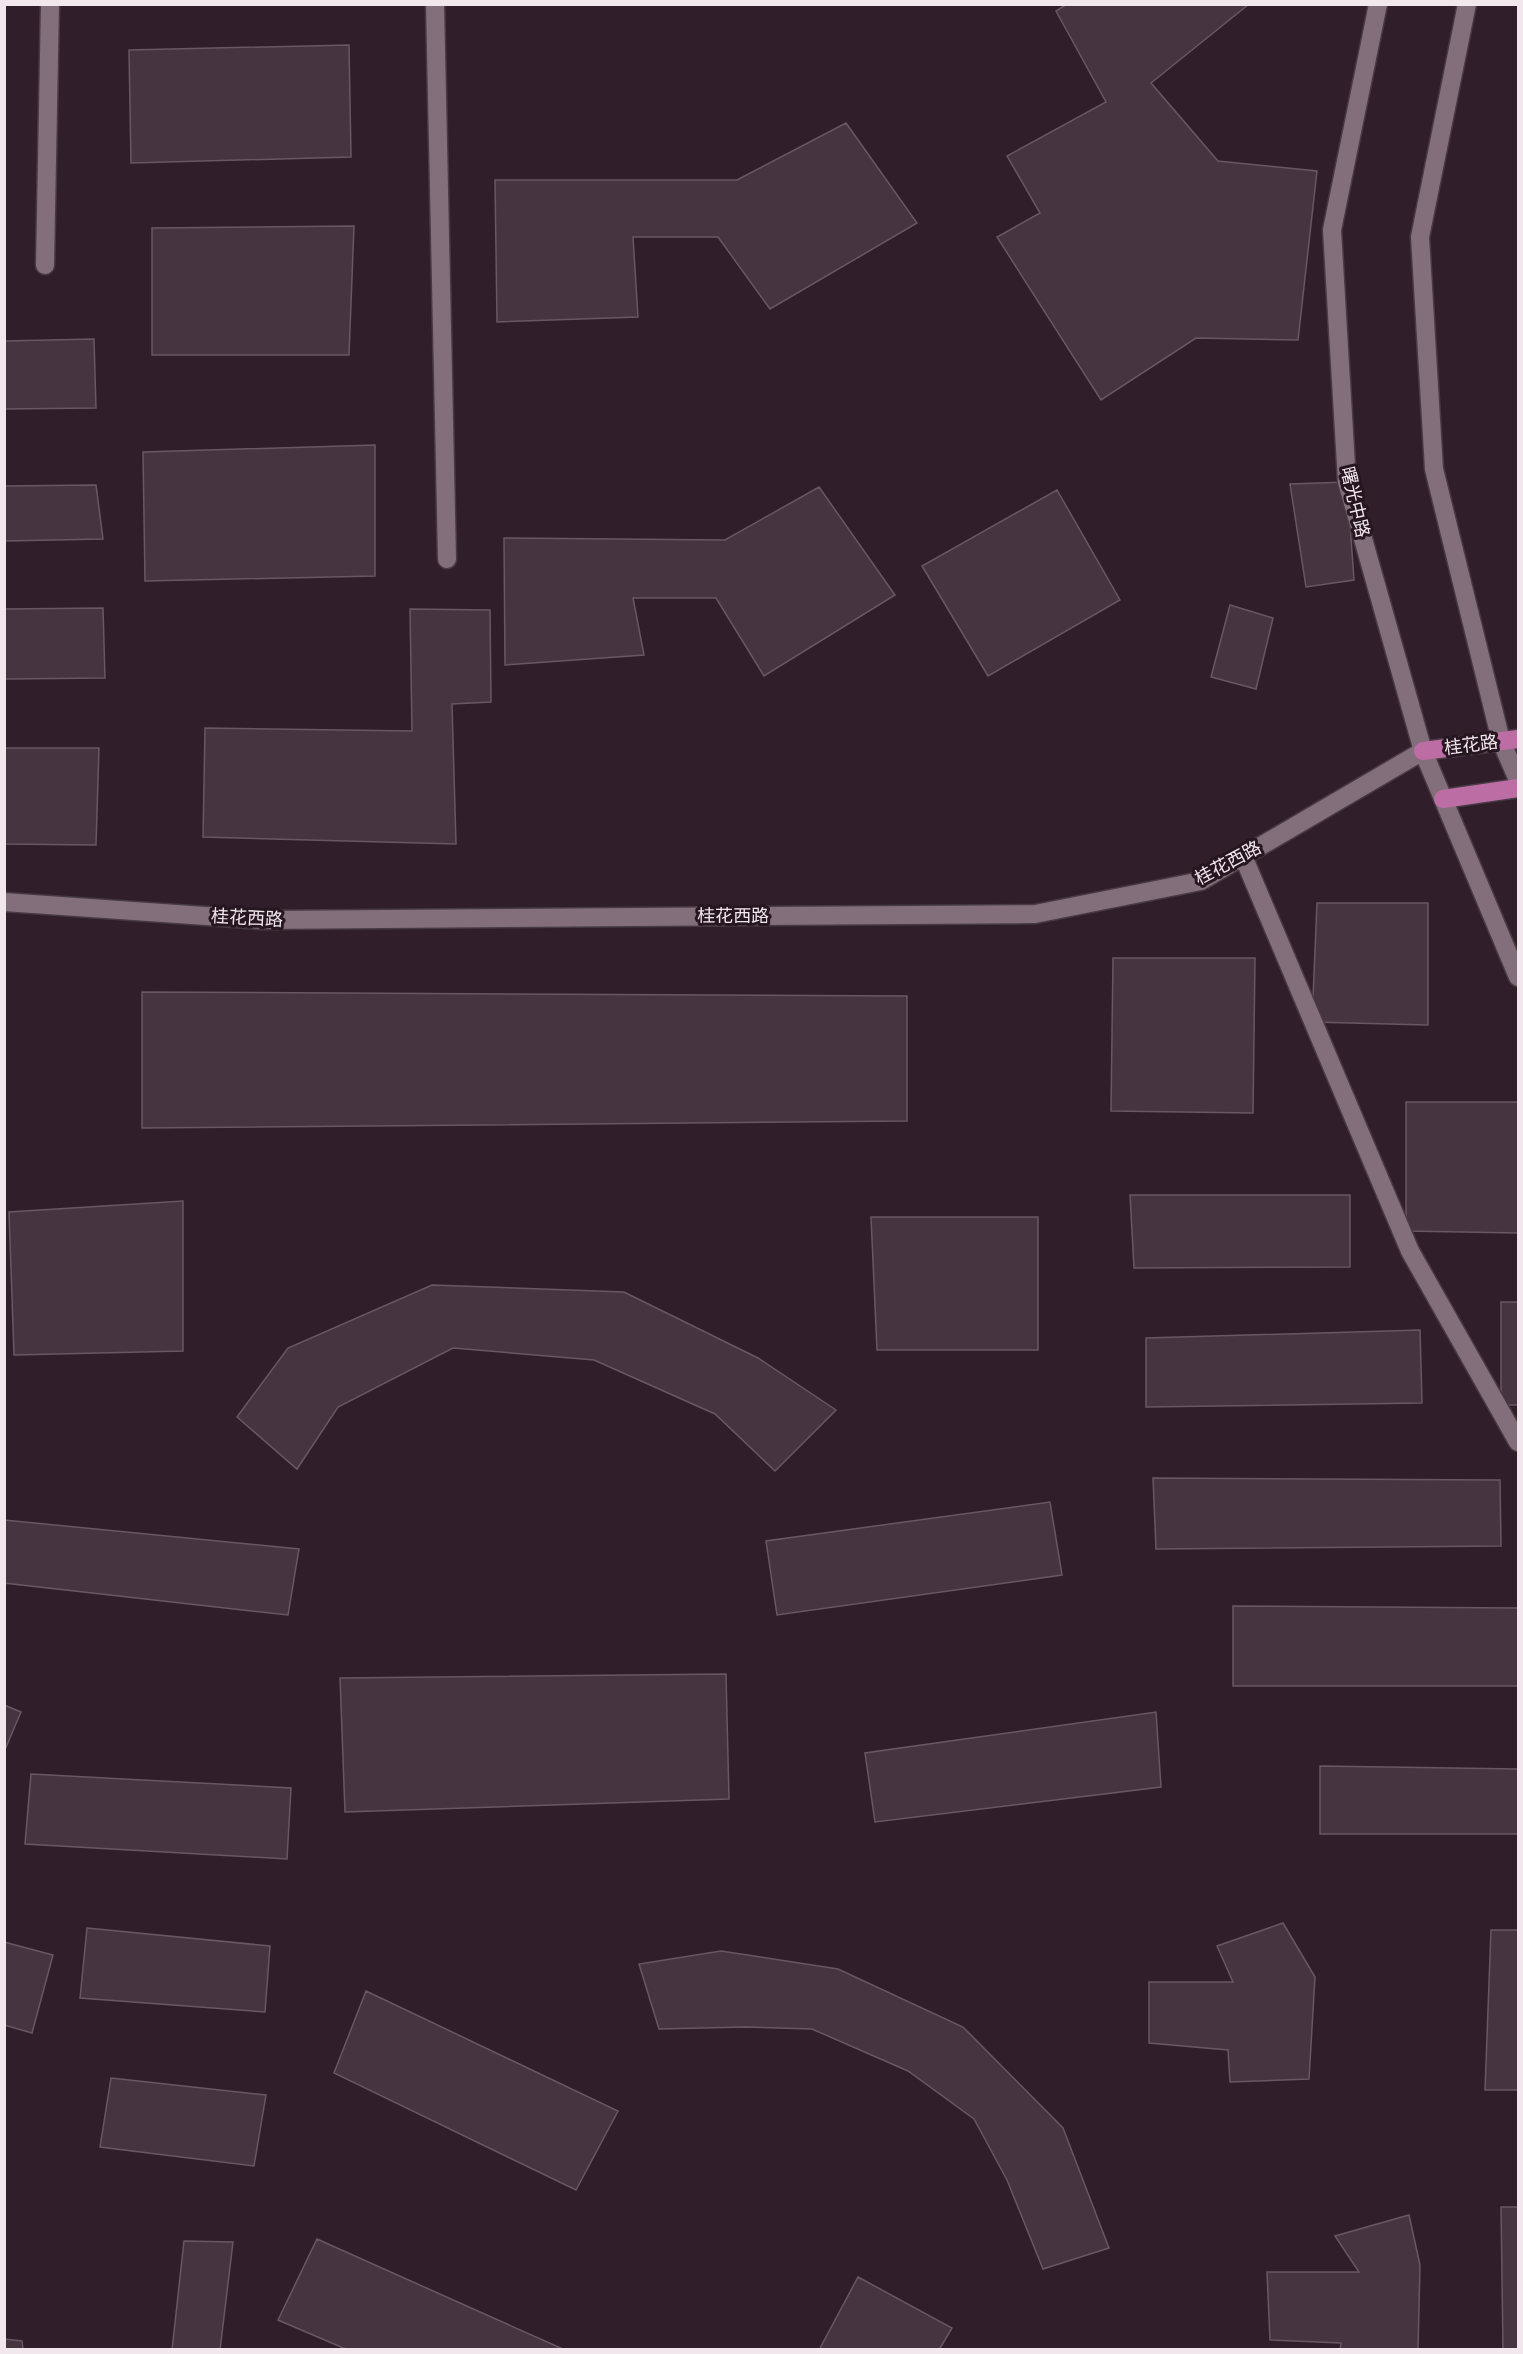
<svg xmlns="http://www.w3.org/2000/svg" width="1523" height="2354" font-family="'Public Sans','Noto Sans SC',sans-serif">
<rect width="100%" height="100%" fill="#301f2a"/>
<path fill="#463440" stroke="#6b5764" stroke-width="1.5" d="M1067,4H1249L1151,83L1218,161L1317,171L1298,340L1196,338L1101,400L997,237L1040,213L1007,156L1106,102L1056,11Z
M349,45L351,157L131,163L129,50Z
M846,123L917,223L770,309L718,237H633L638,317L497,322L495,180H737Z
M354,226L349,355H152V228Z
M94,339L96,408L4,409V341Z
M375,445V576L145,581L143,452Z
M1347,482L1354,580L1306,587L1290,484Z
M96,485L103,539L4,541V486Z
M819,487L895,595L764,676L716,598H633L644,655L505,665L504,538L725,540Z
M1057,490L1120,600L988,676L922,566Z
M1230,605L1273,618L1256,689L1211,677Z
M103,608L105,678L4,679V609Z
M410,609L490,610L491,702L452,704L456,844L203,837L205,728L412,731Z
M4,748H99L96,845L4,844Z
M1317,903H1428V1025L1312,1022Z
M1113,958H1255L1253,1113L1111,1111Z
M142,992L907,996V1121L142,1128Z
M1406,1102H1518V1233L1406,1231Z
M1130,1195H1350V1267L1134,1268Z
M183,1201V1351L14,1355L9,1212Z
M871,1217H1038V1350H877Z
M432,1285L624,1292L758,1358L836,1410L775,1471L715,1414L594,1360L453,1348L338,1407L297,1469L237,1417L288,1348Z
M1501,1302H1518V1405H1501Z
M1420,1330L1422,1403L1146,1407V1338Z
M1153,1478L1500,1480L1501,1546L1156,1549Z
M1050,1502L1062,1575L777,1615L766,1541Z
M4,1520L299,1549L288,1615L4,1583Z
M1233,1606L1518,1608V1686H1233Z
M726,1674L729,1799L345,1812L340,1678Z
M4,1705L21,1712L4,1752Z
M1156,1712L1161,1787L875,1822L865,1753Z
M1320,1766L1518,1769V1834H1320Z
M31,1774L291,1788L287,1859L25,1844Z
M1283,1923L1315,1977L1309,2079L1230,2082L1228,2050L1149,2043V1982H1233L1217,1946Z
M87,1928L270,1946L265,2012L80,1998Z
M1491,1930H1518V2090H1485Z
M4,1942L53,1955L32,2033L4,2025Z
M721,1951L838,1969L963,2027L1063,2128L1109,2248L1043,2269L1007,2180L974,2119L908,2071L812,2029L745,2027L659,2029L639,1964Z
M366,1991L618,2111L576,2190L334,2073Z
M111,2078L266,2095L254,2166L100,2147Z
M1501,2207H1518V2350H1503Z
M1409,2215L1420,2265L1418,2350H1340L1341,2343L1270,2340L1267,2272H1359L1335,2236Z
M317,2239L565,2350H348L278,2320Z
M184,2241L233,2242L220,2350H172Z
M858,2277L952,2328L939,2350H819Z
M4,2339L22,2341L23,2350H4Z"/>
<g fill="none" stroke-linecap="round" stroke-linejoin="round">
<defs>
<path id="minor" d="M435,4L447,559
M45,265L50,4
M1243,856L1410,1251L1518,1442"/>
<path id="tertiary" d="M1378,4L1332,230L1347,482L1423,751L1518,977
M1467,4L1420,237L1434,469L1501,741L1518,780
M4,902L263,920L1035,914L1201,881L1423,751"/>
<path id="primary" d="M1423,751L1518,739
M1443,799L1518,788"/>
</defs>
<use href="#minor" stroke="#473a42" stroke-width="21"/>
<use href="#tertiary" stroke="#473a42" stroke-width="21"/>
<use href="#primary" stroke="#473a42" stroke-width="21"/>
<use href="#minor" stroke="#836e7b" stroke-width="18"/>
<use href="#tertiary" stroke="#836e7b" stroke-width="18"/>
<use href="#primary" stroke="#bc6da3" stroke-width="18"/>
</g>
<g text-anchor="middle" stroke-width="6" stroke-linejoin="round" paint-order="stroke">
<g font-size="18" fill="#f3e7ee" stroke="#261620">
<text transform="translate(1355 502) rotate(77)" y="6">曙光中路</text>
<text transform="translate(1471 745) rotate(-7)" y="6">桂花路</text>
<text transform="translate(1228 863) rotate(-28)" y="6">桂花西路</text>
<text x="733" y="922">桂花西路</text>
<text transform="translate(247 918) rotate(3)" y="6">桂花西路</text>
</g>
</g>
<rect width="1523" height="2354" fill="none" stroke="#f3e7ee" stroke-width="12"/>
</svg>
